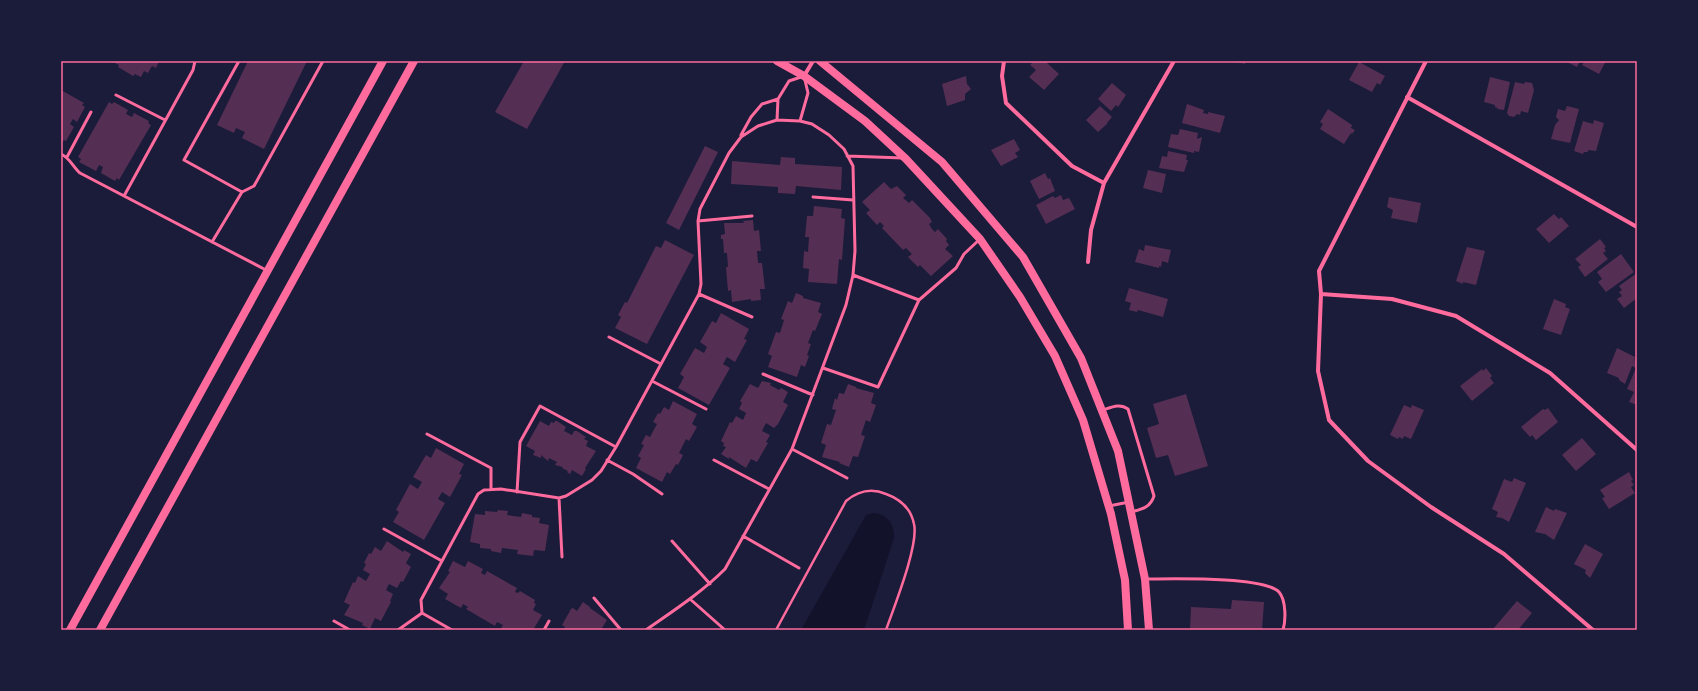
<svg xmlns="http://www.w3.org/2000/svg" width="1698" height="691" font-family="Mulish,sans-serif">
<rect width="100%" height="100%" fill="#1b1b3a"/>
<path fill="#12122b" d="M873,513C888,514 894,524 894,538L864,630H801L866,515Z"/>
<path fill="#542f53" d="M111,61H159L156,68L152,66L148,73L144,71L141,77L135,74L133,76L118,67L119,65Z
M248,61H307L264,149L242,138L245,132L236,128L234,133L217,125Z
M524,61H565L527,129L495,112Z
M1034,61H1045L1059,74L1044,90L1029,77L1036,70L1030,65Z
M1232,61H1245V64Z
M1565,61H1580L1577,67Z
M1585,61H1606L1599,74L1582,65Z
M1359,62L1385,76L1380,85L1377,83L1372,92L1349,80Z
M966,76L967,84L971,89L965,94V100L947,106L942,84Z
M1490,77L1510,82L1504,110L1497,109L1498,108L1495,107V105L1484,102Z
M1515,82L1524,84L1525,82L1532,83L1534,90L1528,113L1521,111L1520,115L1517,114L1514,117L1509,116L1507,113Z
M1112,83L1126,95L1118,107L1116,105L1111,111L1098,99Z
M61,90L84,103L82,105L85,107L77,122L73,119L70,124L74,127L66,141L64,140L62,143L61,142Z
M109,102L112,104L114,102L128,110L126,114L132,117L134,113L149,121L148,123L151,125L119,180L117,178L115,181L101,173L103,167L99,165L96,171L79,162L81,159L78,157Z
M1187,104L1204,110L1203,113L1208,114V112L1225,116L1220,133L1182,123Z
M1100,106L1112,117L1107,123V124L1098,132L1086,120Z
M1567,106L1579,109L1570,143L1551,139L1555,125L1559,120L1556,117L1558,109L1565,111Z
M1328,109L1352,125L1351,128L1355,130L1352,134L1351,133L1344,144L1320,129L1323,124L1320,122Z
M1594,120L1604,123L1596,151L1588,150V152H1584L1583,154L1574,151L1583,121L1593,124Z
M1180,129L1198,133L1197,139L1202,137L1199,152L1194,151V153L1168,147L1171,134L1178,135Z
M1014,139L1020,150L1015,153L1018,157L1001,166L991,150Z
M705,146L718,152L679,230L666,223Z
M1168,151L1187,155L1186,160H1188L1184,172L1159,168L1162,156L1167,157Z
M781,157L795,158V164L842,167L841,190L796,186L795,194L778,193V187L731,184L732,161L780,165Z
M1148,170L1166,174L1162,193L1143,188Z
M1045,173L1048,179L1050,178L1055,191L1039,199L1030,181Z
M884,182L891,189L897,186L906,195L903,198L909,203L912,200L930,218L932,222L929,224L932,229L935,232L938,229L947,239L946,241L949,245L945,249L953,256L931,276L920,265L918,267L908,257L912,254L906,248L903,250L882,228L884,226L880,222L877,225L866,213L870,210L862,202Z
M1061,195L1063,200L1069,198L1075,209L1046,224L1036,205L1053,196L1055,198Z
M1389,197L1421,203L1417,223L1391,218L1393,210L1387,207Z
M814,206L842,209L841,218L845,219L842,260L839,259L837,284L808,282L809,269L803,268L804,251L808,252L809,237H805L807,216H813Z
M1554,214L1559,219L1561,217L1569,226L1549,243L1536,229Z
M753,220L754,231L759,230L761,251H757L758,263H762L765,289H760L761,300L751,301V299L732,302L731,290L728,291L726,267H728L727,253H724L723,239H721V235L725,234L724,223H744L743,221Z
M1600,239L1606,247L1604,248L1606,251L1603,253L1608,259L1585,277L1578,267L1581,265L1575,259Z
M665,240L694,255L647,344L615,328L621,317L618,315L625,302L627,303L656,246L661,248Z
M1145,245L1171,250L1168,263L1162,261L1161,267L1159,266V268L1135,262L1139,249L1144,251Z
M1467,247L1485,251L1476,285L1463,282V284L1456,281Z
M1621,254L1634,272L1606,292L1598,282L1602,279L1597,272Z
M1637,273V298L1624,308L1617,299L1622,296L1619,292L1622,290L1619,286Z
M1129,288L1168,299L1163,317L1138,310L1137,312L1129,310L1131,303L1125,301Z
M796,293L803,296V298L821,303L818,312L822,314L815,331L813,330L808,343L811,344L807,355L809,356L805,367L801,365L797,377L768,367L772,356L768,354L776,332L780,333L784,320L781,319L788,301L792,303Z
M1554,299L1566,304L1565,307L1570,309L1561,335L1543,329Z
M721,313L749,329L744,339L747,340L735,362L727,357L723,364L730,368L709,405L678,388L684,377L680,374L695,348L704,353L707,347L700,342L712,321L716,323Z
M1617,348L1635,357L1633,364L1637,354V405L1629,402L1634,392L1627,389L1636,368L1632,366L1625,384L1619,380V378L1607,373Z
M1486,368L1492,376L1490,378L1494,383L1472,401L1460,386L1482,369L1483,371Z
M762,381L771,383L770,385L779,390L781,388L788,392L783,402L788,405L778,424L774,428L766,423L762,431L770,435L766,442L768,443L757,462L751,459L746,468L729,457V459L721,454L726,447L723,446L724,443L721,441L730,422L732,423L736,416L743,420L746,413L739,409L742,403L740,401L750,384L758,388Z
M848,384L856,387V388L874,393L871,403L876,405L870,422L866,420L861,435L865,436L858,457L853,456L849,467L839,463L840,462L822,457L826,445L821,443L827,424L831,425L836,410L832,409L835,398L837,400L839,393L844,394Z
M1186,394L1208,466L1175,476L1168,455L1156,458L1147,428L1159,424L1153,404Z
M673,401L697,414L692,424L697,427L689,441L686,439L679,453L683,455L678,465L676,464L670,474L667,472L662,482L636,468L641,458L638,456L644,445L641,444L646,435L650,437L657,424L653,422L658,413L660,414L664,407L669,410Z
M1404,405L1411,408L1412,405L1424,410L1411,439L1404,436L1403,439L1399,437L1398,439L1390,435Z
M1548,408L1558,422L1536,440L1532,435L1530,437L1521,427L1543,409L1545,410Z
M540,421L549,426L551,422L554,423L555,421H557L566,427L564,431L572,435L574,431H577L586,437L584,439L588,441L586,446L596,451L585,468L586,469L582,476L572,470L570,474L567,472L568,471L562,468L563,467L555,465L557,462L549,458L548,461L541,455V458L533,455L535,451L526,446Z
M1582,438L1596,454L1576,471L1562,455Z
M436,448L464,464L459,474L462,475L450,497L442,492L438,499L445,503L424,540L393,522L399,512L396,510L410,484L418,489L422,482L413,477L426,455L431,458Z
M1629,472L1633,480L1631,481L1634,485L1631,487L1635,493L1609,509L1602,498L1605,497L1600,490Z
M1514,478L1526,483L1509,522L1502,518L1496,517L1498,512L1492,509L1504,479L1512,482Z
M1546,507L1554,511L1555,509L1567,513L1554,540L1545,534L1535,532Z
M498,510L508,511L507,515L521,517L522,513L532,515V517L540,518L539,523L549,525L545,551L534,550L533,556L517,554L518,550L502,548L501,553L491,551V549L480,548V544L470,542L475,514L485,515V511L497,512Z
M387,541L403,552L404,550L411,554L406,563L411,567L403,582L401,581L397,588L389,584L386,590L393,594L390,601L391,602L381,621L375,618L370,629L362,625L363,623L344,615L350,605L344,602L353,582L355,583L358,576L366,581L370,574L363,570L366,564L364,563L369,553L371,554L375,547L381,551Z
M1585,544L1603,554L1590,578L1585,573L1586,570L1574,564Z
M453,561L465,567L468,561L483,569L481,573L485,575L487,571L517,588L515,592L518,593L520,591L535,600L534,603L536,604L533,610L542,615L533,630H503L501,628L503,625L497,622L495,626L466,609L468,607L463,604L461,608L445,599L448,594L439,588L450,572L448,571Z
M1232,600L1264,602L1262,630H1190L1191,607L1231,609Z
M1517,601L1532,613L1518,630H1494L1493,629Z
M583,602L590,607V608L607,620L602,628L605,630H563L565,627L562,625L571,609L573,608L577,611Z"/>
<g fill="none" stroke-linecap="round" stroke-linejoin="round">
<path stroke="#ff6b9d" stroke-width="2.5" d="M776,630L846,501C858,491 872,488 886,494C900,499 911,509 914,524C919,545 894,607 886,630"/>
<path stroke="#ff6b9d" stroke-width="3" d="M116,95L165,120
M777,120L778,99L789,81L804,76L808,93L800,121
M741,135L751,117L762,104L778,99
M61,154C70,158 73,167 80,173L266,270
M847,156L903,158
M67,157L91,112
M242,192L254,186L323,61
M124,196L193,70L195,61
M813,197L853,200
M698,221L752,216
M212,242L242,192L184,160L239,61
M853,275L919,300L956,268L964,254L980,239
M699,294L752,317
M609,337L661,364
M823,368L878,387L919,300
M763,374L813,395
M652,381L706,409
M1103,410C1112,407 1120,403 1128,409L1154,496C1150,508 1142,509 1131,512
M427,434L491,468V489
M792,449L847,478
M607,460L633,474L662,494
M714,460L769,489
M517,492L520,442L540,406L616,447
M559,498L562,557
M1109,506L1129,502
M384,529L442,561
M743,536L799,568
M672,541L710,584
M1146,579C1170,579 1264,576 1279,592C1286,600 1286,620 1283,630
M594,598L621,630
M690,599L725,630
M334,621L350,630
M398,630L422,613
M452,630L422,613L421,600L478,494L484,490L501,489L559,498L566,496L592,480L601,471L616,447L699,294L701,284L698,221L700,209L729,153L741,137L758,126L777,120L800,121L812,124L829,135L844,149L853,166L855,251L853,275L846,305L792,449L725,569C701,593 673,611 646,630
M544,630L549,621"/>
<path stroke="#ff6b9d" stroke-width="4" d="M1004,61L1002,76L1006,103L1072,166L1104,183
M1426,61L1319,271L1321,294L1318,371L1329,420L1368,461L1431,507L1504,554L1593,630
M804,76L813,61
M1407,97L1637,227
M1088,262L1091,230L1104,183L1174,61
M1321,294L1392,299L1456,316L1550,373L1637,450"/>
<path stroke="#ff6b9d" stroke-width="8" d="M777,61L804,76L865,121L906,159L980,239L1020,297L1055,356L1083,420L1111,514L1125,580L1128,630
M820,61L942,162L1023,257L1081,358L1118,451L1145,579L1149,630
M70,630L383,61
M100,630L414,61"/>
</g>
<rect width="1698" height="691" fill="none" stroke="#1b1b3a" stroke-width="124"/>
<rect x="62" y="62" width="1574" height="567" fill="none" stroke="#ff6b9d" stroke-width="1.5"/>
</svg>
